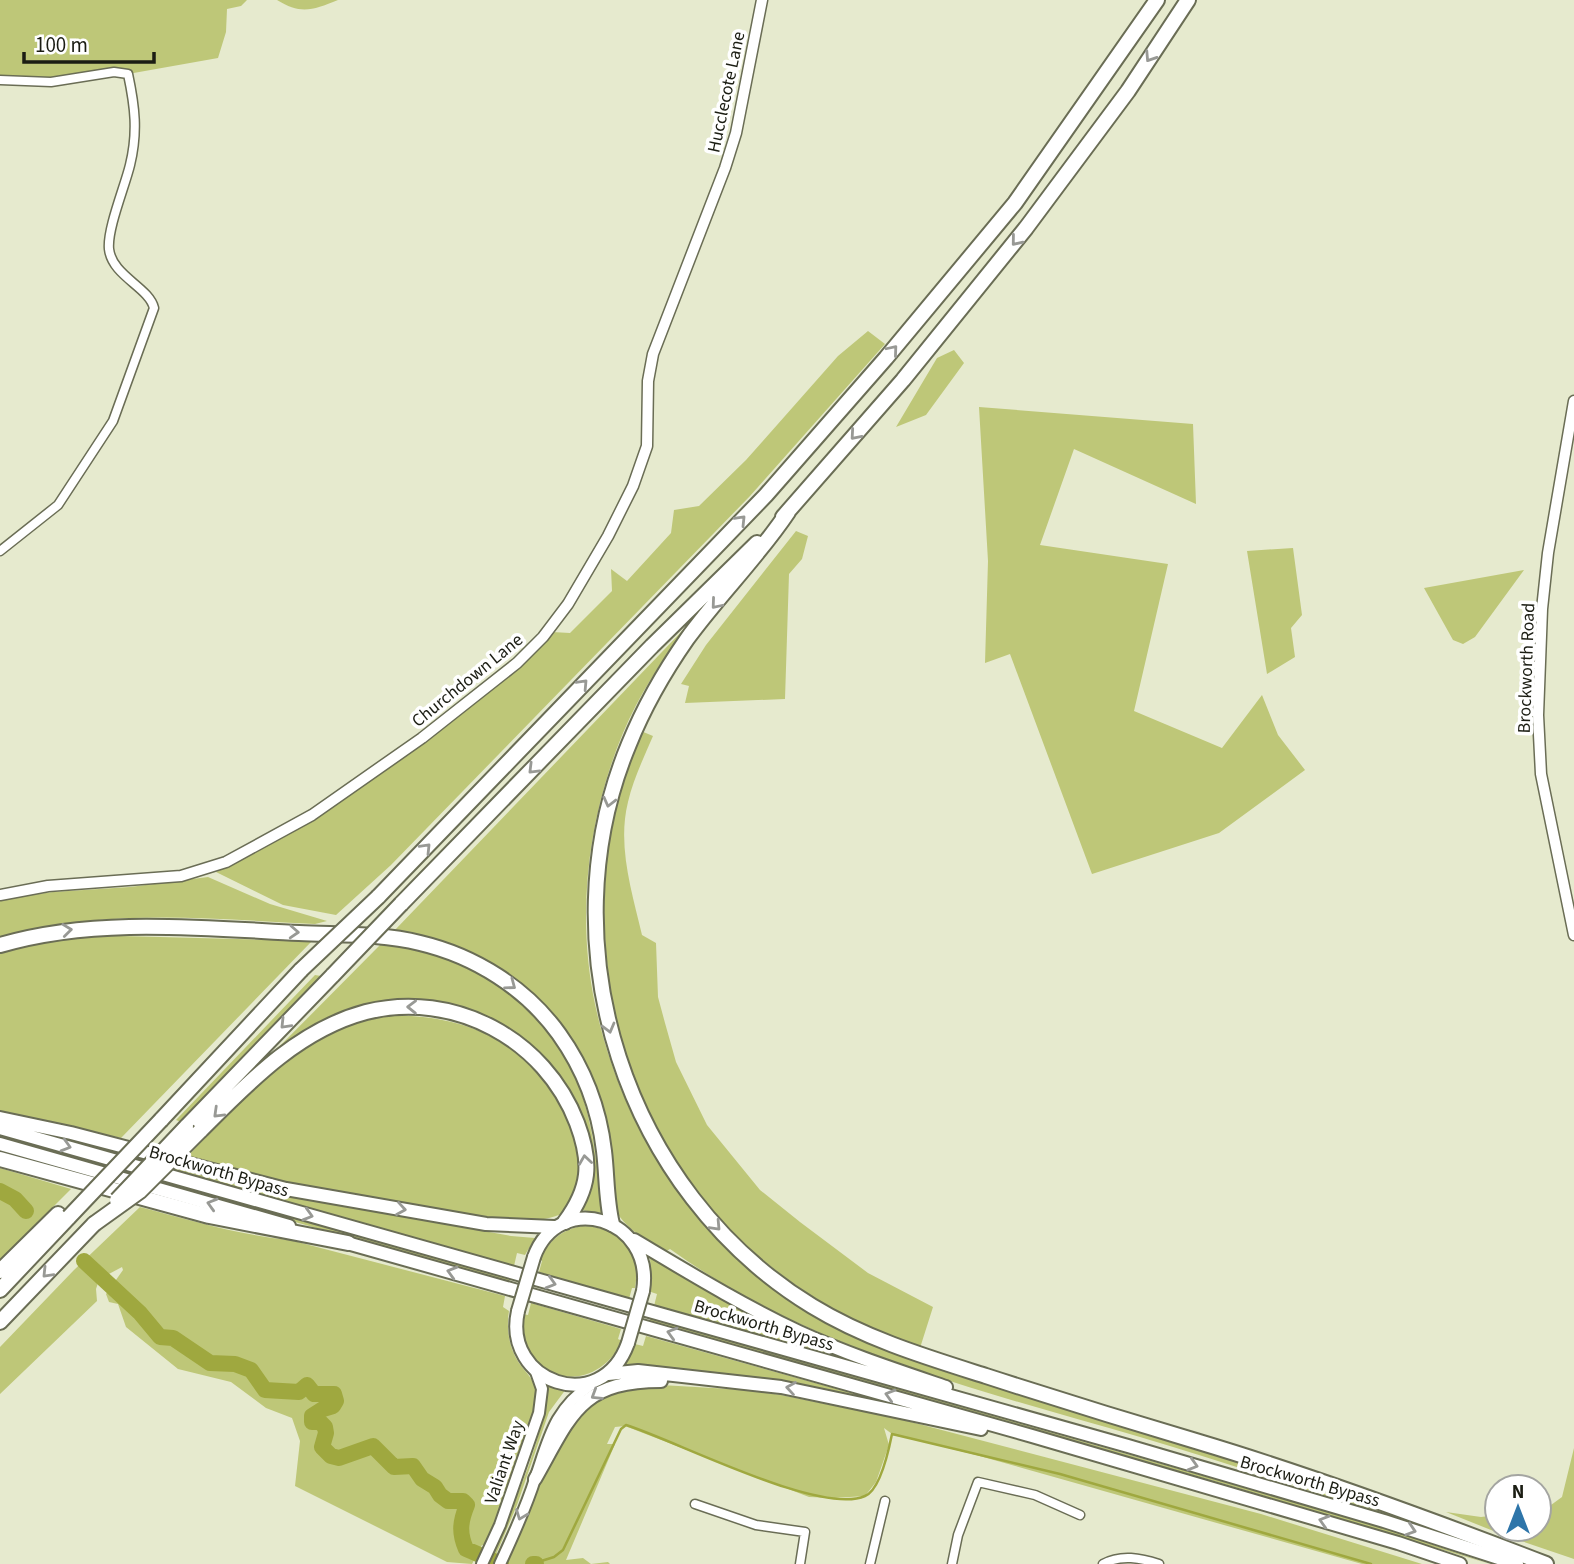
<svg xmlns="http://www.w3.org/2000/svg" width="1574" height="1564" font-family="'Source Sans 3',sans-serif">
<rect width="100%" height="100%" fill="#e6eace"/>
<path fill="#bec778" d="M0,0H247L241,6L227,9L226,32L218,58L128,74L51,82L0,80Z
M277,0H338C313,10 301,15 277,0Z
M868,331L885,344L750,496L391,865L336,915L283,905L216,872L286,835L363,786L418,745L552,632L570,633L612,591L611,569L627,581L671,533L674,510L699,506L746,460L838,356Z
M954,350L964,363L926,415L896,427L937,358Z
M979,407L1193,424L1196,504L1074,449L1040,545L1168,564L1134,711L1222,748L1262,695L1278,735L1305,770L1219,833L1092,874L1010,654L985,663L988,561Z
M796,531L808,536L802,559L789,574L785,699L685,703L689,686L681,684L706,645Z
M1293,548L1302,615L1291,628L1295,657L1267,674L1247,551Z
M1524,570L1475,637L1463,644L1453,640L1424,588Z
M684,629C661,662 639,695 623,733C588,817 576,914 595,1004C625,1146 714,1267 844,1332C911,1365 987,1384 1059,1407C1131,1429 1204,1449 1276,1473C1319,1487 1361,1503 1403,1520C1315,1493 1228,1463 1140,1437C978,1390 809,1349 670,1249L663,1253C646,1240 625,1228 614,1208L609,1152L563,1030L438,941L394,931Z
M641,731L653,736C644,757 633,780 628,802C617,846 632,892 642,935L656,943L658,997L665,1023L676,1062L707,1125L760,1190L800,1222L868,1273L933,1307L920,1348C800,1307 699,1223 645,1107C639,1093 630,1078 626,1063C614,1023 608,980 605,938C603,899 603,860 610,821C616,790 629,761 641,731Z
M208,877L270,904L327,921L315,924C208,919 105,907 0,938V899L53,892L130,887Z
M82,935L312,941L121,1138L0,1111V952L36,942Z
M380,945C464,949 546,1005 578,1084C589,1112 594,1142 598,1173L600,1174L602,1213L581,1210L587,1194L570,1100L496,1024L396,1004L272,1058L270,1056Z
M315,975L321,976L181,1122L176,1120Z
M397,1015C437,1017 473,1023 507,1046C547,1072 597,1149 572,1197C568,1205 566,1213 556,1216C528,1226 480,1216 451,1212C397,1204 342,1197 289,1185C254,1177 220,1167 186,1158C232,1109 297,1037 365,1020C375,1018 386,1016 397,1015Z
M176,1167L284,1195L511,1236L535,1238L525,1255L517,1253L514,1266L174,1170Z
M0,1168L71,1189L0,1260Z
M161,1180L510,1279L509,1283L159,1183Z
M140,1207C189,1220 239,1235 290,1240L505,1296L503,1307L509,1311C506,1328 509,1348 519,1363C526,1373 534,1379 536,1391C540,1418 497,1516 485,1546L482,1545L472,1564L447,1562L295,1486L300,1441L292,1418L266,1408L231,1382L178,1369L126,1327L118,1304L109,1302L106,1294L123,1270L122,1267L107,1275L99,1272L96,1275L99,1280L96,1289L97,1301L0,1394V1347L74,1270Z
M582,1226C620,1227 642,1250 635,1288H632L629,1299L539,1272L542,1261L540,1259C550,1240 561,1230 582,1226Z
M650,1256L876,1368L654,1306L657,1294L651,1292Z
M531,1303L621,1329L618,1339L622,1341C600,1389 537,1390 523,1336C521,1330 522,1321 523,1314L528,1315Z
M650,1318L1365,1522L1490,1564L1221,1483L704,1338L650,1321Z
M646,1336L862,1396L861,1399L683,1371L624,1365L635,1344L643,1346Z
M546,1384L566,1389L549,1412L517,1505L492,1564H487C507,1520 549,1431 546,1384Z
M661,1385L747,1390L781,1395L896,1418L1261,1514L1422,1564H1362L976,1455L892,1434L884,1428L889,1445L876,1482L865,1496L835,1498L809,1497L625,1426L615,1427L607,1444H615L566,1560L583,1558L591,1564L608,1562L610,1564H505L522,1520L560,1440L594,1400L614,1391Z
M1574,1448V1559L1501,1534L1446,1512L1481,1517L1497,1515V1529H1539V1507L1551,1505L1562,1497Z"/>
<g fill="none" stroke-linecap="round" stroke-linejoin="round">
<path stroke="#9fa83f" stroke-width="2.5" d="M535,1563L554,1557L563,1550L621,1429L626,1425C675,1440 820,1516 865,1496C880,1490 889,1449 892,1434L1060,1474L1371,1564"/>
<path stroke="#9fa83f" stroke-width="16" d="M0,1191L15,1199L26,1211
M84,1261L140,1313L160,1337L173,1338L210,1363L235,1364L251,1370L265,1390L299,1392L307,1385L314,1394H334L336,1401L333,1406L323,1409L312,1416V1422H320L325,1427L326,1433L322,1447L331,1456L339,1458L373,1446L394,1467L413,1466L422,1479L435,1487L440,1495L448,1501H463L467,1505C460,1522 459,1533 466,1549L501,1564
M533,1564H536"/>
<defs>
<path id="minor" d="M0,80L51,82L114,72L128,74C135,107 138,132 130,165C125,186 107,229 109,249C112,276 149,287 154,308L113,421L58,505L0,551
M695,1504L756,1525L805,1532L800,1564
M870,1564L885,1501
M952,1564L958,1535L978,1482L1035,1495L1080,1515
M1103,1564C1121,1554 1141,1558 1159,1564"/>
<path id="tertiary" d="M1574,401L1548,553L1542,609L1538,715L1541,774L1574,935
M0,895L48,886L181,876L226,862L312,815L422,738L517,663L543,637L568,604L608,536L633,486L647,446L648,381L653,354L725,168L736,133L762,0"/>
<path id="secondary" d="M482,1564L500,1525L539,1413L542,1389L535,1369
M500,1564C513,1536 526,1508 535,1479C549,1438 554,1409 592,1384"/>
<path id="trunk" d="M0,1118L71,1133L286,1189L486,1224L554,1227
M0,1128L1128,1446L1384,1521L1517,1564
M0,1144L289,1226
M634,1240C688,1272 742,1305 799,1332C847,1354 896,1370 946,1387
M340,1241L1032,1436L1398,1543L1460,1564
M534,1257C559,1189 655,1218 643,1291
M518,1311C502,1382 601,1418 628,1343
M608,1374L638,1371L781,1387L981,1429
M535,1479C571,1416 579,1381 661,1381"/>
<path id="motorway" d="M788,512C758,557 719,595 687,639C664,672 644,707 629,744C545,945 625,1192 812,1306C866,1339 926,1357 986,1376C1057,1399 1128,1421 1199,1442C1316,1477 1432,1520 1546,1564
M783,517L903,380L1026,228L1128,91L1188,0
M378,897L766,495L886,358L1015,203L1157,0
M401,904L652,646L757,543
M0,945C95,917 201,928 299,933C339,935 381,933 420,943C475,956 526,988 559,1034C584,1069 599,1108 604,1151C607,1175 606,1200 612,1224
M161,1120L301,970
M186,1127L333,975
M200,1131C248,1083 298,1030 366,1012C454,990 545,1039 577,1123C592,1163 590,1188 565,1222
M0,1159L209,1216L348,1243
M0,1271L58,1214
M0,1290L69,1217
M0,1322L94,1224"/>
</defs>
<use href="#minor" stroke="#6a6d55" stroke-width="11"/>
<use href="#tertiary" stroke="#6a6d55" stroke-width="13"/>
<use href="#secondary" stroke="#6a6d55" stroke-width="14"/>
<use href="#trunk" stroke="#6a6d55" stroke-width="16"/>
<use href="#motorway" stroke="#6a6d55" stroke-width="18"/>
<use href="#minor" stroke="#fff" stroke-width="8"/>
<use href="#tertiary" stroke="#fff" stroke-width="10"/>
<use href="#secondary" stroke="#fff" stroke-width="10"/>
<use href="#trunk" stroke="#fff" stroke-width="12"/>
<use href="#motorway" stroke="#fff" stroke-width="14"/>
<defs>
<path id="trunk-bridge" d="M518,1311L534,1257
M628,1343L643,1291"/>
<path id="motorway-bridge" d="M301,970L378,897
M333,975L401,904
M117,1200L186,1127
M69,1217L161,1120
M94,1224L140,1191L200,1131"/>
</defs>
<use href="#trunk-bridge" stroke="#6a6d55" stroke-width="16" stroke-linecap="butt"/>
<use href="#motorway-bridge" stroke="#6a6d55" stroke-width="18" stroke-linecap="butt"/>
<use href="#trunk-bridge" stroke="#fff" stroke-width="12"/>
<use href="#motorway-bridge" stroke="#fff" stroke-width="14"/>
</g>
<defs><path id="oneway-chevron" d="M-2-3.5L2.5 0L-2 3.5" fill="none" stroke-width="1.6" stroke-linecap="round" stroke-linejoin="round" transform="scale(1.75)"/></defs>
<g stroke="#989995">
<use href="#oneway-chevron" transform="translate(1150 57) rotate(123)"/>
<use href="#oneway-chevron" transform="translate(1016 241) rotate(129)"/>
<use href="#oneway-chevron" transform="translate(893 350) rotate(-50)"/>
<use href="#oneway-chevron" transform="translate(855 435) rotate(131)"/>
<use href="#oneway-chevron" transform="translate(741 520) rotate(-46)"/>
<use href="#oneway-chevron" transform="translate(716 604) rotate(130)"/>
<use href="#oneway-chevron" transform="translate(583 684) rotate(-47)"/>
<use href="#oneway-chevron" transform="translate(533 769) rotate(135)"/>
<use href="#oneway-chevron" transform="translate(609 802) rotate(104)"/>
<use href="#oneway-chevron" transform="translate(426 848) rotate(-46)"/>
<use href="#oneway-chevron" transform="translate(67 930) rotate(-7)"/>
<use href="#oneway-chevron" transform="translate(294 932) rotate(3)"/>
<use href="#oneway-chevron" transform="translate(511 985) rotate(37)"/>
<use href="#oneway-chevron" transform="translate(412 1007) rotate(-179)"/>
<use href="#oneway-chevron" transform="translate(285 1024) rotate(134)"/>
<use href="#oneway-chevron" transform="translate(609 1028) rotate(75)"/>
<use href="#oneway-chevron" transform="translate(218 1113) rotate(136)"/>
<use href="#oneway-chevron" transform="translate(66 1146) rotate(16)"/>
<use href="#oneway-chevron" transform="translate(585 1160) rotate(-98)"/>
<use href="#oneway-chevron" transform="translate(212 1204) rotate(-164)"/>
<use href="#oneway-chevron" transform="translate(401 1209) rotate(9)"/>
<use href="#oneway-chevron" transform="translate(308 1215) rotate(16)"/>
<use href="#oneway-chevron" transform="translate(716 1226) rotate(47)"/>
<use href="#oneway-chevron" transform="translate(452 1272) rotate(-164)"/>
<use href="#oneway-chevron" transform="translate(47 1273) rotate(134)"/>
<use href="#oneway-chevron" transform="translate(551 1283) rotate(16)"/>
<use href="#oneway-chevron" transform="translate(672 1333) rotate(-164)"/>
<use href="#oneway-chevron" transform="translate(791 1388) rotate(-171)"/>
<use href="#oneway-chevron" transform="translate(596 1395) rotate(148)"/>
<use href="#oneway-chevron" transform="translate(890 1395) rotate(-164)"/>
<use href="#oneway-chevron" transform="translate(1193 1465) rotate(16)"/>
<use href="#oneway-chevron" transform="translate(521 1515) rotate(111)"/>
<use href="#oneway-chevron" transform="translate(1324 1521) rotate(-163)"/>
<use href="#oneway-chevron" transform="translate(1411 1530) rotate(18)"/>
</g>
<g text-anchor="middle" stroke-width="7" stroke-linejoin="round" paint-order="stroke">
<g font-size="18" fill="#1b1d13" stroke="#fff">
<text transform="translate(726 92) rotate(-78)" y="6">Hucclecote Lane</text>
<text transform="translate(1526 668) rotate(-88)" y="6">Brockworth Road</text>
<text transform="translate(467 680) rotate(-39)" y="6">Churchdown Lane</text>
<text transform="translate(219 1171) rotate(16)" y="6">Brockworth Bypass</text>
<text transform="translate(764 1325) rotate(16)" y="6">Brockworth Bypass</text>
<text transform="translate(504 1462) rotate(-71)" y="6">Valiant Way</text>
<text transform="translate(1310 1481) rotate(16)" y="6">Brockworth Bypass</text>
</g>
</g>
<g transform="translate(1518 1508)"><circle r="33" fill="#ffffff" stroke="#a4a5a1" stroke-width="2"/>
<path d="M0-5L12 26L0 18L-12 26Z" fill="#2e75a9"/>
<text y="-10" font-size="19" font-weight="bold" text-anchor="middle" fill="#1b1d13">N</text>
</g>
<path d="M24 52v10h130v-10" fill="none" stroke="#1b1d13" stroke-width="3.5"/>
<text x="35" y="52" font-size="21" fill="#1b1d13" stroke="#ffffff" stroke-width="5" paint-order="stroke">100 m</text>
</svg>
